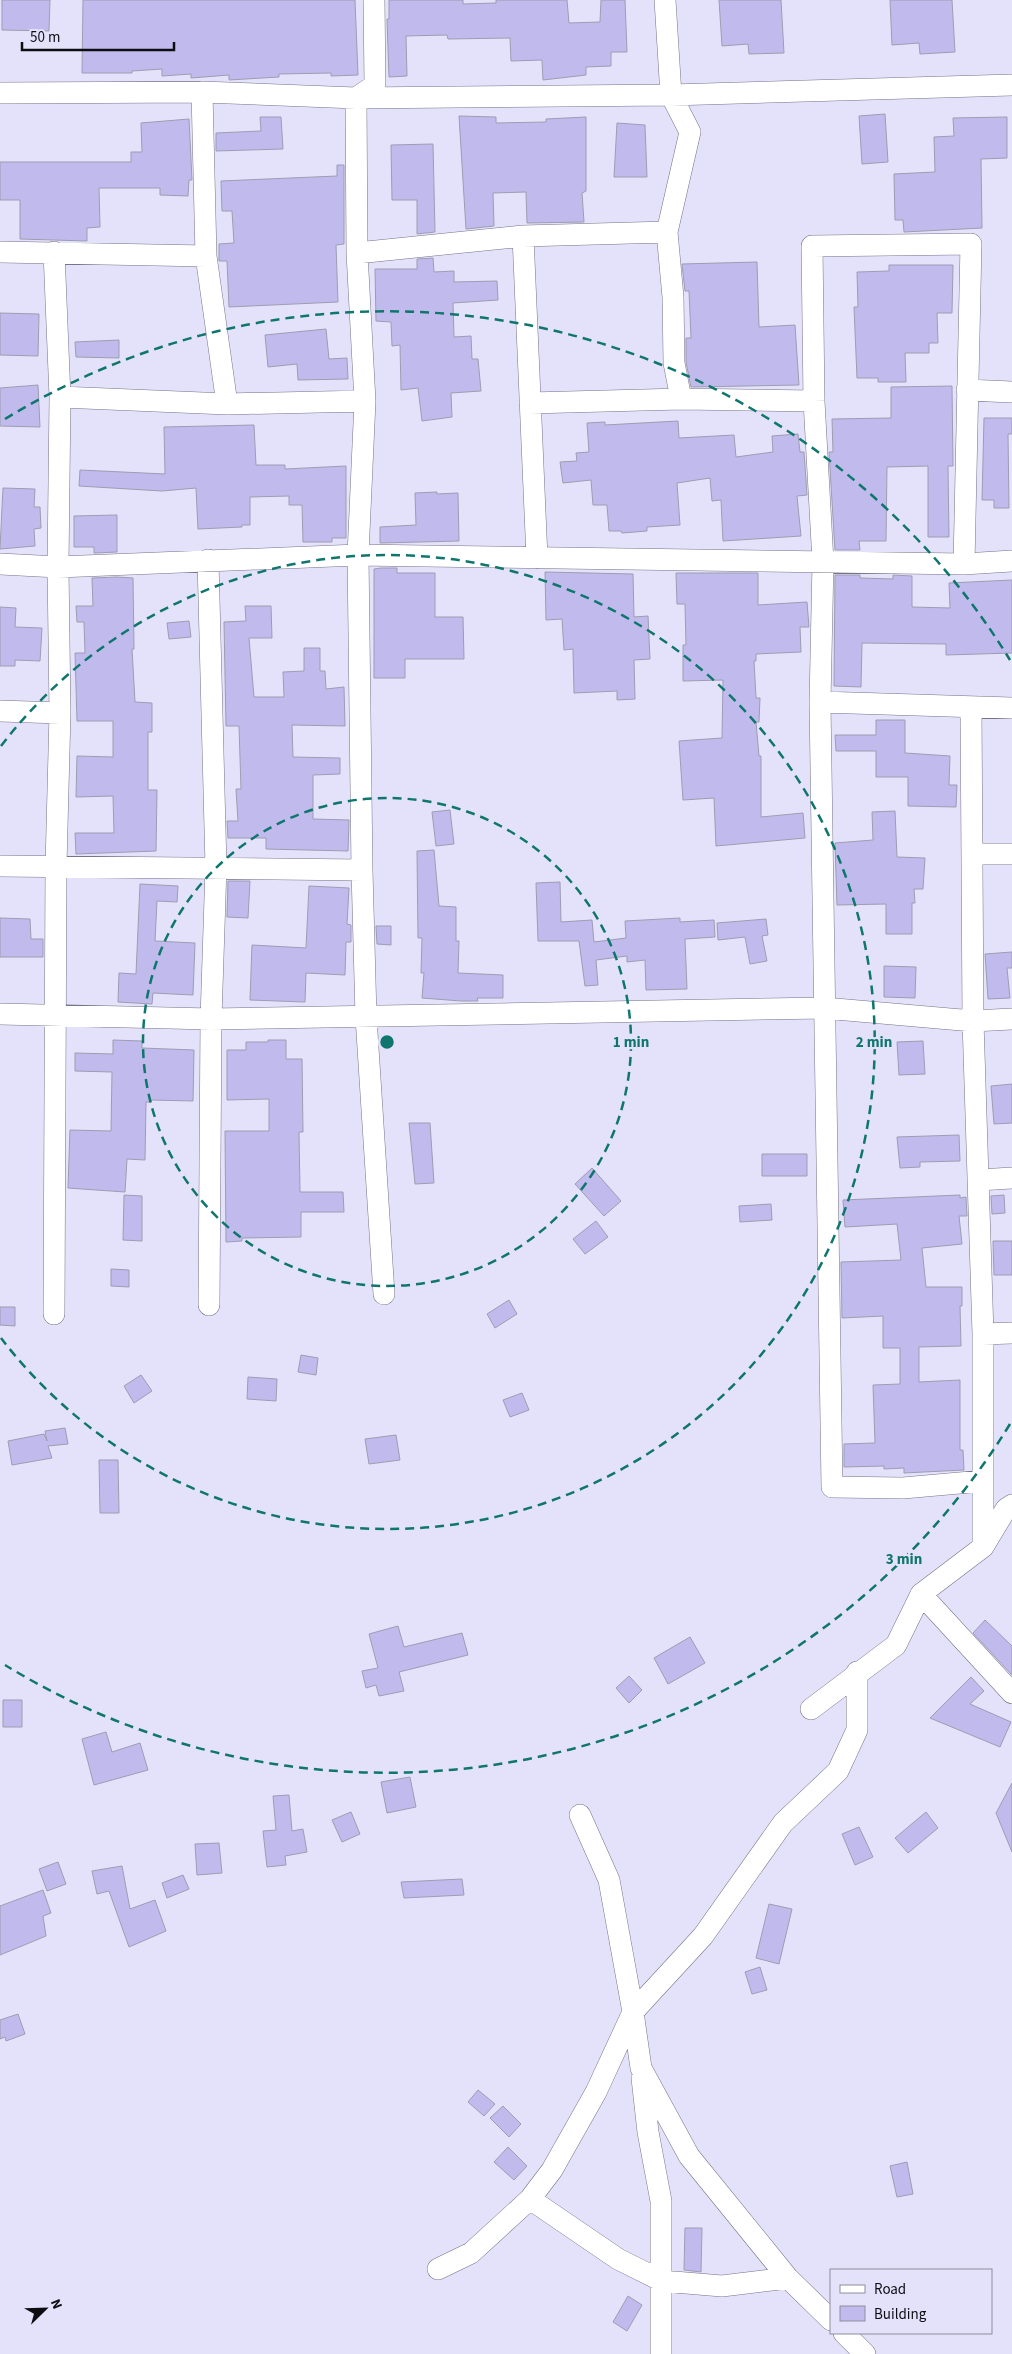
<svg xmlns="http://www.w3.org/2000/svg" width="1012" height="2354" font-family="'Source Sans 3',sans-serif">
<rect width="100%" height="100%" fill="#e4e2fa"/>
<path fill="#c1bbed" stroke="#9e9cb2" d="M2,0H50L49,31L2,30Z
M83,0H355L358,75L331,76V73L279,74V77L229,80V75L191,78V74L162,76V69L132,71V73H82Z
M389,0H463V4L496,3V0H567L569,23L600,22L601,0H625L627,52H611V66L586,67V75L543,80L542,60L511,61L510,38L448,39L447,35L406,36L407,76L389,77L387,19H389Z
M719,0H781L784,53L749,54L748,44L722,46Z
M890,0H952L955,52L920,54L919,43L892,45Z
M885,114L888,162L862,164L859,116Z
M459,116L496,117V123L546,122V119L586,117V191L582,193L584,222L527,223L526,192L493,193L494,226L466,229Z
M260,117H281L283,149L216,151V133L261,131Z
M1007,117V158L981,159L982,228L904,232L903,220H895L894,174L935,172L934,137L954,136L953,118Z
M189,119L192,180H189L188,196L160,195V188H99L100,227L87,228V241L20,239V200H0V162H131V152H142L141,123Z
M617,123L645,125L647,177H614Z
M433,144L435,232L417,234V200H392L391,145Z
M337,165H344V244L336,245L338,302L229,307L227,261H219V244L234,243L232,211H222L221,181L337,176Z
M433,258L434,272L454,271V282L497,281L498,300L453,303L454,337L471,336L472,359H478L481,391L451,393L452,417L422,421L418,388L401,390L400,345L392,346L391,322L376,321L375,269H417V259Z
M757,262L759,327L795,325L799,385L691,387L686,362V338H691L689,291H685L682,264Z
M889,265H953L952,313H937L938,343H929V353H905L906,382H878V378H857L854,307H858L857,272L889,271Z
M0,313L39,314L38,356L0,355Z
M326,329L329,359L347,358L348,379L298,380L297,364L268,367L265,335Z
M119,340V358L76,357L75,342Z
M38,385L40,427L0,426V388Z
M952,386L953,466H948L949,537H928V466L887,467L886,541H859L860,550H835L829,452H833L832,419L891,418V387Z
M984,418H1012V434H1008L1009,508H994V500H982Z
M678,421L679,438L734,435L736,457L773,452L772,436L798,434L800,452H804L807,495L797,496L801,536L723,541L721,500L712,501L710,478L677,483L680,525L647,527V531L622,533L621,531H609L607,505H593L591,480L563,483L560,462L577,461L576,453L589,452L587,423L605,422V425Z
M254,425L256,465H285V469L346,466V538H332V542H303L302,505H289V496L250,497V525H242V527L198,529L196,488L162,491L79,486L80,470L165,474L164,427Z
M3,488L35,489L34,507H40L41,528L34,529L35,546L0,549Z
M437,492V494L458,493L459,541L380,543V527L416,525L415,493Z
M117,515V552L94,553V547H74V516Z
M381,568H397V573H435V617H463L464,659H405V678H374V569Z
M545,572L633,574L634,617L648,616L650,659L634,660L635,699L617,700V691L574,693L573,649L564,650L562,619L546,620Z
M676,573H758V605L807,602L809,627H800L801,652L756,654V661H754L756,698H760L759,722H756L759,756H761V817L803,813L805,838L716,846L714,798L683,800L679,741L722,738L723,680L683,681V645H686L685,604H677Z
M835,575H860V578L893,579V575L912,576V607L950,608L949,583L1012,580V653L946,655V644L862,643L861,687L834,686Z
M117,577L133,578L134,649H132L135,702L152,703V732H148V790H157L156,851L76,854L75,833H114L113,796L76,797L77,756L113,757V721H77L75,653H85L84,622H77L76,606H93L92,578Z
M245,606H271L272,638H249L254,697H284L283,672L304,671V648H320V671H325L326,689L344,687L345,726L292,725L293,757L340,758V774L313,775V819L349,820L348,851L266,849V838H228L227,821H238L236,789H241L239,726H226L224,622L246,621Z
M0,607L16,608L15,627L42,628L40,661L15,660V666H0Z
M189,621L191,637L169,639L167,623Z
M876,720H905V753L950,756L949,785H957L956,807L908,806V777H876V751H836L835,735H876Z
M450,810L454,844L436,846L432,812Z
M895,811L897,857L925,858L923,889H914L915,903H912V934H886V904L837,905L835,843L873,840L872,812Z
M434,850L439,906L456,907V941H459L458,973L503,975V998H477L478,1001H461L422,998L424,973H421L422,938H418L417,851Z
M228,881H250L248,918L227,917Z
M560,882L561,922L592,920L594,942L626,938L625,921L680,918V922L714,920L715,937L685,939L687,989L646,990L645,960L627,962V956L596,960L598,985L585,986L579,941H538L536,883Z
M140,884L178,886L177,902L157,901L155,941L195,943L193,995L153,993L152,1004L118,1002L119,973L136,974Z
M309,886L349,888L347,924L351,925V942H346L345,975L306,973L305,1002L250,1000L252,945L306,948Z
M0,918L30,919L31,939H43V957H0Z
M766,919L768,935L762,936L767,961L750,964L745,937L718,940L717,923Z
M376,926H391V945L377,944Z
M1012,952V968H1007L1010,998L988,999L985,954Z
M884,966L916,967L915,998L884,997Z
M113,1040L142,1041V1048L194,1050L193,1101L151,1100V1102H146L145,1160L127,1159L125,1192L68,1188L70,1130L111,1131L112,1072L75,1071V1053L113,1054Z
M268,1040H286V1059H302L303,1132H299L300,1192H343L344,1212H301V1237L242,1238V1241L226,1242L225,1131H269V1099L227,1100V1050H246V1042H268Z
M923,1041L925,1074L899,1075L897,1042Z
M1012,1084V1123L994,1124L991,1086Z
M409,1123H430L434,1183L415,1184Z
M959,1135L960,1161L920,1162V1167L900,1168L897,1137Z
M762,1154H807V1176H762Z
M592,1168L621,1201L604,1216L575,1184Z
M124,1195L142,1196V1241L123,1240Z
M960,1195V1198L966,1197L967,1216H959L962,1244L922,1248L926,1287H962V1306H960L961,1346L919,1347V1382L960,1380V1450H963L964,1470L904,1473V1468L884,1469V1466L844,1467V1444L875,1443L873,1385L900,1384V1348H883V1316L842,1318L841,1262L901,1260L897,1224L845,1227L843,1200Z
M1004,1195L1005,1213L992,1214L991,1196Z
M771,1204L772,1220L740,1222L739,1206Z
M596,1221L608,1237L585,1254L573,1239Z
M993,1241H1012V1275H994Z
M111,1269L129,1270V1287L111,1286Z
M509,1300L517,1314L495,1328L487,1314Z
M0,1307H15V1326L0,1325Z
M301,1355L318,1358L316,1375L298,1372Z
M141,1375L152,1391L134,1403L124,1386Z
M248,1377L277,1379L276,1401L247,1399Z
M522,1393L529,1410L510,1417L503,1400Z
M65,1428L68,1444L48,1446L52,1458L12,1465L8,1441L44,1434L47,1441L45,1431Z
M396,1435L400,1460L369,1464L365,1439Z
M99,1460H118L119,1513H100Z
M985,1620L1012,1646V1675L973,1633Z
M398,1626L404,1647L462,1633L468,1655L399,1672L404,1691L379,1696L376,1685L366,1688L362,1671L378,1668L369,1634Z
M690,1637L705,1663L668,1684L654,1658Z
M629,1676L642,1690L629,1703L616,1688Z
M971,1677L984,1691L970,1704L1011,1722L1000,1747L930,1718Z
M3,1700H22V1727H3Z
M106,1732L112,1752L140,1743L148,1770L94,1785L82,1739Z
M410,1777L416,1807L387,1813L381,1782Z
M1012,1783V1852L996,1813Z
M289,1795L292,1831L303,1829L307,1852L285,1856L286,1865L267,1867L263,1831L276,1830L273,1796Z
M351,1812L360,1834L342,1842L332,1820Z
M926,1812L938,1828L908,1853L895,1838Z
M859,1827L873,1857L855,1865L842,1834Z
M219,1843L222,1873L197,1875L195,1844Z
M58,1862L66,1884L47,1891L39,1869Z
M122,1866L130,1909L155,1900L166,1931L129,1947L109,1891L97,1894L92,1871Z
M183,1875L189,1889L167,1898L162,1883Z
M462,1879L464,1895L404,1898L401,1882Z
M43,1890L51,1913L43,1916L46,1936L0,1955V1906Z
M769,1904L792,1909L779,1964L756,1958Z
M760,1967L767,1990L752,1994L745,1972Z
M18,2014L25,2034L6,2041L5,2037L0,2039V2020Z
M478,2090L495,2104L484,2116L468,2102Z
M503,2106L521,2124L509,2137L490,2118Z
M508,2147L527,2166L514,2180L494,2162Z
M907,2162L913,2194L897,2197L890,2166Z
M685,2228H702L701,2272L684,2270Z
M628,2296L642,2305L627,2331L613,2322Z"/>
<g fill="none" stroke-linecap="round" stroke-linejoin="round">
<defs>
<path id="minor" d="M374,0L375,85L356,98L357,253L365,401L358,555L362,870L366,1017L384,1294
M665,0L671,95L690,132L667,232L673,297L674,363L681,399
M0,93L202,92L356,98L671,95L1012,85
M523,236L537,558
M0,252L206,256L202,92
M54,252L60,397L58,567L60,713L56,866L54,1314
M357,253L523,236L667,232
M206,256L227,404
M967,390L1012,392
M60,397L227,404L365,401
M530,403L681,399L814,401
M208,560L216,867L211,1019L209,1305
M0,564L58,567L358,555L964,564L1012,561
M964,564L971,244L812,246L814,401L823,562L820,702L832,1487L903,1488L982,1481
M820,702L1012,708
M971,707L973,1021L983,1334V1547
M0,711L60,713
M974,854H1012
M0,866L362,870
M0,1014L211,1019L824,1008L973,1021L1012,1019
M979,1180L1012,1178
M983,1334L1012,1333
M921,1594L1012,1693
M811,1709L896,1645L921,1594L983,1547L1006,1509L1012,1505
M580,1815L609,1880L633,2012L641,2068L689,2156L788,2278L831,2320
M642,2078L648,2132L661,2201V2354
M530,2199L618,2259L662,2281L722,2286L788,2278
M438,2269L471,2253L530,2199L552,2170L596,2092L633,2012L703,1936L783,1823L838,1771L857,1730V1672
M844,2333L865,2354"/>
</defs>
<use href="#minor" stroke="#757388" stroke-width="22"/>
<use href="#minor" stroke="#fff" stroke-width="21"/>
</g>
<g fill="none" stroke="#0f766e" stroke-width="2.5" stroke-dasharray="9 6">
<circle cx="387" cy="1042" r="244"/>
<path d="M1 746A487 487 0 1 1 1 1338"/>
<path d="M1010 1424A731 731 0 0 1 5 1665M5 419A731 731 0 0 1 1010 660"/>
</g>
<circle cx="387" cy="1042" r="8" fill="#0f766e" stroke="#e4e2fa" stroke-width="2.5"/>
<g font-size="15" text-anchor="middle" font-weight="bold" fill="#0f766e" stroke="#e4e2fa" stroke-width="4.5" stroke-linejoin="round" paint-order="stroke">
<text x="631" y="1047">1 min</text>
<text x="874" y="1047">2 min</text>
<text x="904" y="1564">3 min</text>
</g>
<rect x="830" y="2269" width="162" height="65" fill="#e4e2fa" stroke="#8e8c9e"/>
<rect x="840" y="2285" width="25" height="8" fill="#ffffff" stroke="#8e8c9e"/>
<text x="874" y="2294" font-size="15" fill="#0d0c13">Road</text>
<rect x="840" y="2306" width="25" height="15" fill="#c1bbed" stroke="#8e8c9e"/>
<text x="874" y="2319" font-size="15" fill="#0d0c13">Building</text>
<g transform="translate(45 2309) rotate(67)" stroke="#e4e2fa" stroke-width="4" paint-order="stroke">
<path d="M0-4L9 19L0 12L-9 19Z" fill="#0d0c13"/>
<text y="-8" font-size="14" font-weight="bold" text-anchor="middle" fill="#0d0c13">N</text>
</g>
<path d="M22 42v8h152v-8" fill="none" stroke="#0d0c13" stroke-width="2.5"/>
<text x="30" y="42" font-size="15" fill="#0d0c13" stroke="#e4e2fa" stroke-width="4" paint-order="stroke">50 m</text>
</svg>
